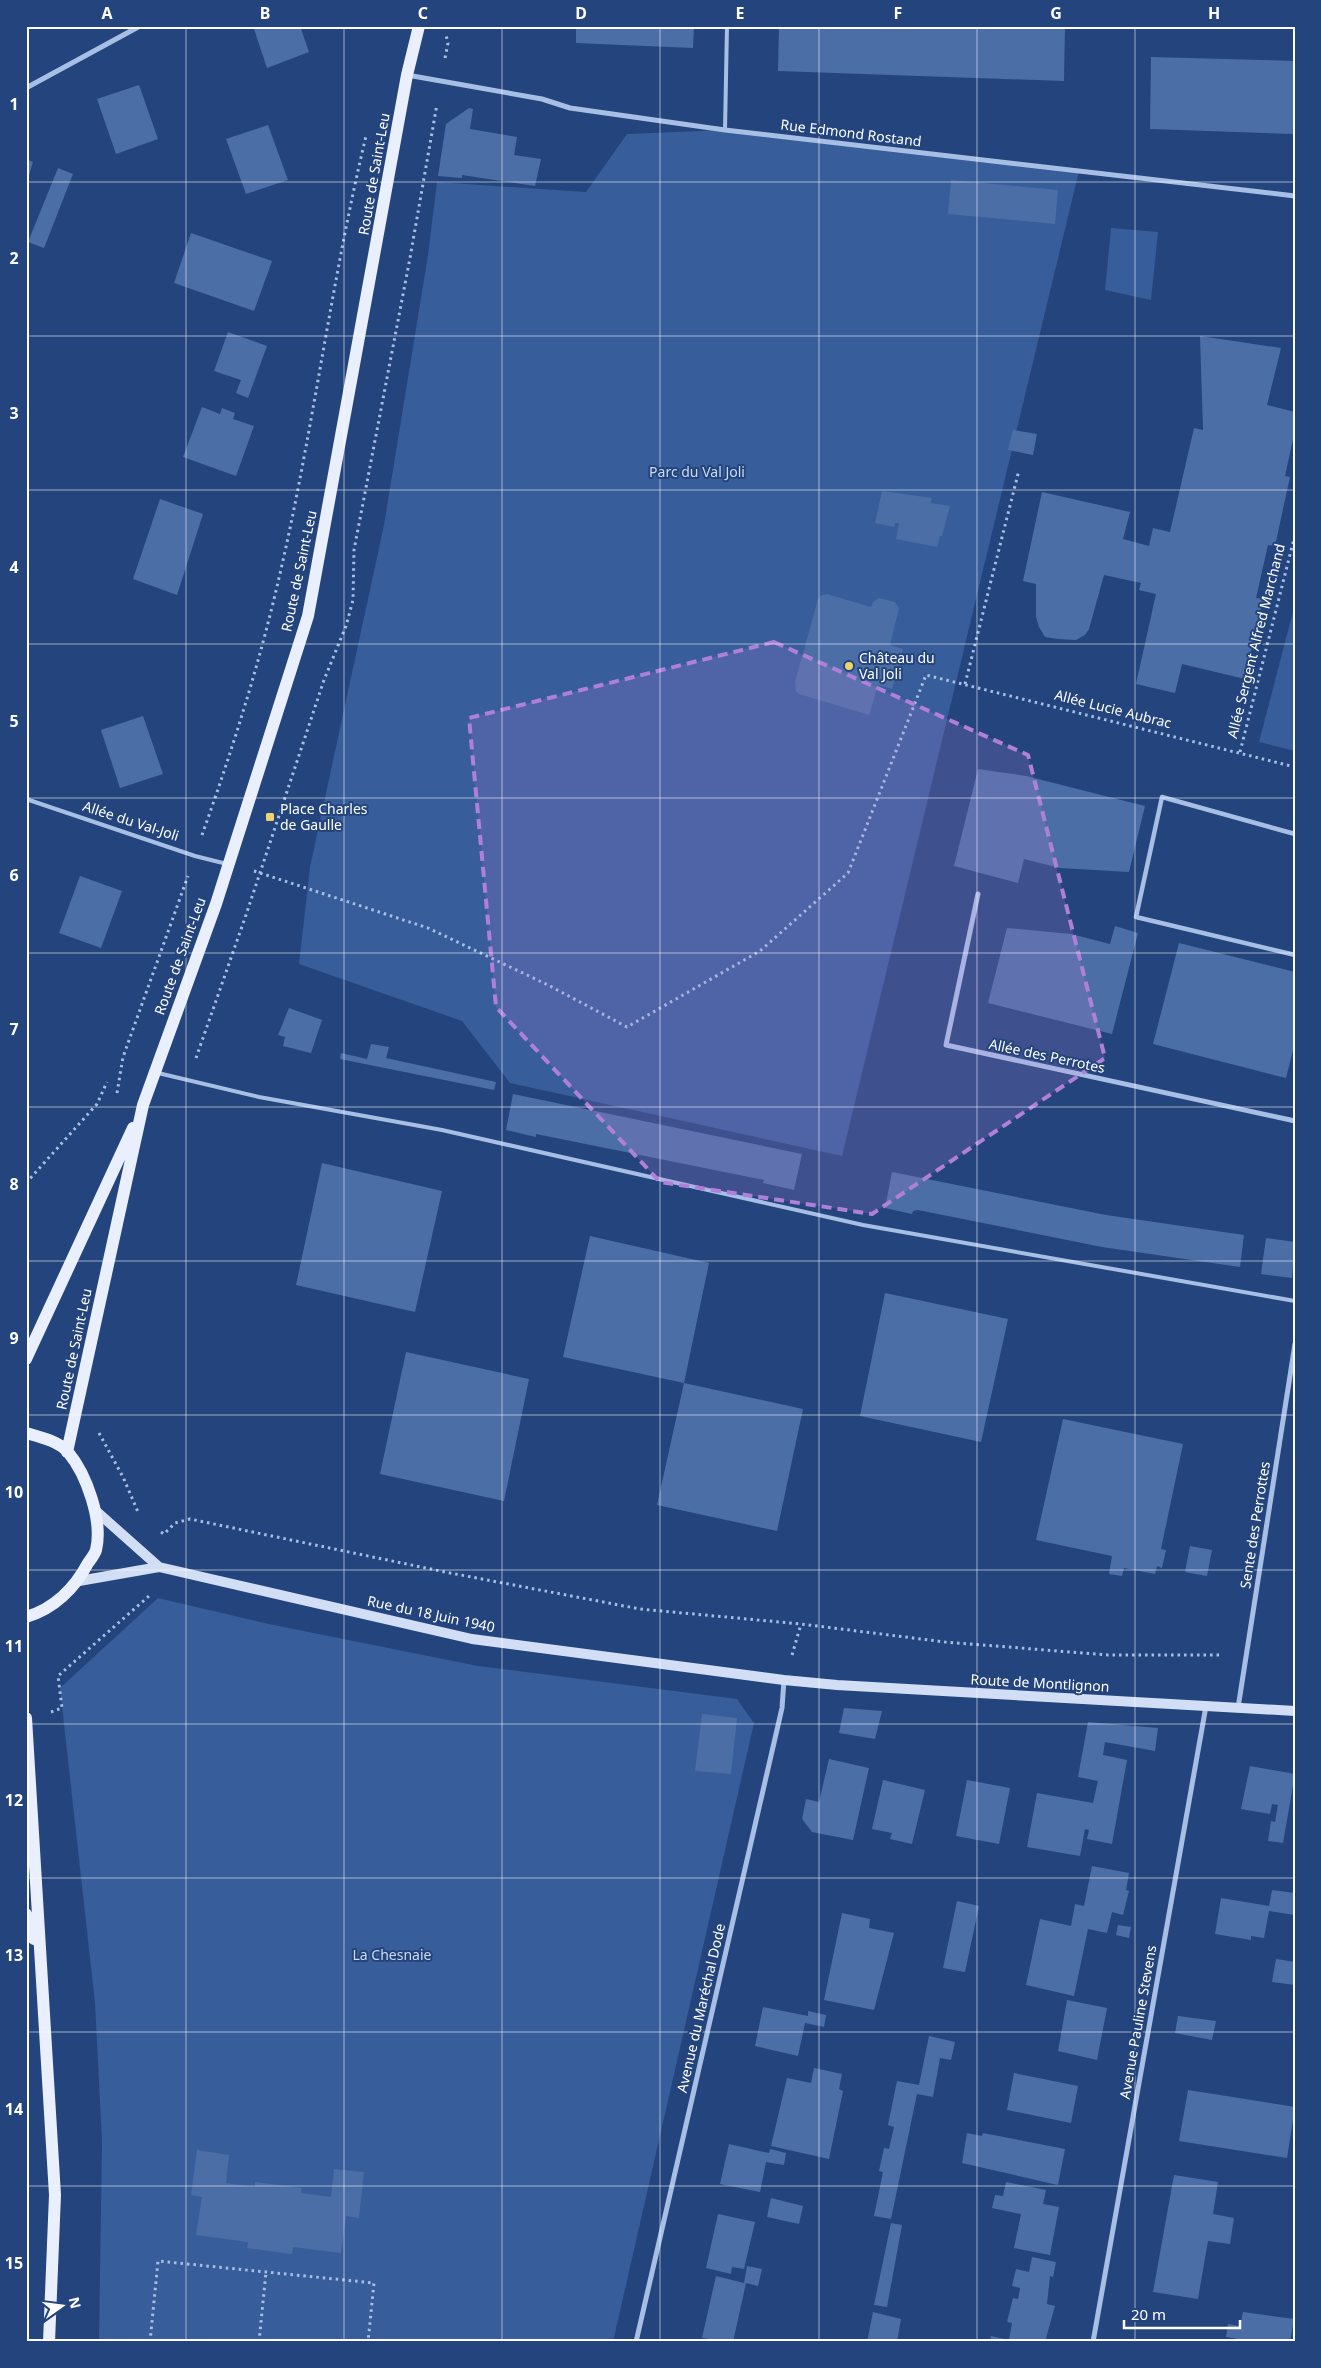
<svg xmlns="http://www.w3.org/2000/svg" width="1321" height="2368" font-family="'Noto Sans',sans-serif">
<rect width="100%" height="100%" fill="#24447d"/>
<path fill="#375d9a" d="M725,130L1079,171L842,1156L510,1083L462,1021L299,964L310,867L384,525L428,255L437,182L586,192L627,134Z
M1111,228L1158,232L1151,300L1105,290Z
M1295,604V751L1259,742Z
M158,1598L269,1624L478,1666L737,1699L754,1723L613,2342H99L102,2141L95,2003L60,1688Z"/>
<path fill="#4c6ea6" d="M253,26H300L309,52L267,68Z
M576,26H694L693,48L576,43Z
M779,26H1065L1064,81L778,71Z
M1151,57L1295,61V134L1150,129Z
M139,85L158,139L116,154L97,99Z
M469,108L473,109L470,129L517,137L514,155L541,159L535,186L462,175V178L438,176L446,124Z
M268,125L288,180L246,194L226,139Z
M26,159L33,162L27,182H26Z
M58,168L73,174L44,248L28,242Z
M951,180L1058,190L1055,224L948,214Z
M191,233L272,261L254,311L174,283Z
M228,332L267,346L248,398L236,393L241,380L214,371Z
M1200,336L1281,348L1267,405L1295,412V430L1285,476L1290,477L1275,546L1268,545L1256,598L1263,599L1245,679L1182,664L1175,693L1136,684L1156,594L1139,590L1141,583L1104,575L1089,629L1085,635L1076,640L1058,639L1045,637L1039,627L1036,617V584L1023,581L1042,492L1130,512L1123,539L1149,546L1153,528L1170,532L1194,428L1203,430Z
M202,407L220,414L222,408L235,413L233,419L254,426L236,476L183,457Z
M1013,430L1037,434L1033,455L1008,450Z
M882,491L932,498L931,503L950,506L942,536H940L937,547L896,539L899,523H895L894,527L875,523Z
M160,499L203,514L177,595L133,579Z
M827,594L871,607L873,602L879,598L895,602L899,608L890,645L903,649L892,689L878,685L869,715L799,694L796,691L795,682L818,599L822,595Z
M143,716L163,774L120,788L101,730Z
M978,769L1026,776L1145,806L1129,872L1060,868L1024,859L1018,883L954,866Z
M80,876L122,891L101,948L59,933Z
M1115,926L1138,933L1112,1034L988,1003L1007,928L1071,934L1110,944Z
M1179,943L1295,972V1042L1286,1078L1153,1044Z
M289,1008L322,1020L311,1053L283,1046L285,1037L278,1035Z
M371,1044L389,1047L386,1058L496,1082L494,1090L340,1059L341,1053L367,1059Z
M513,1094L802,1154L794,1190L763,1183L764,1180L536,1134V1137L506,1130Z
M322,1163L442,1191L415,1312L296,1285Z
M892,1172L1106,1215L1244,1235L1240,1267L1102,1247L918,1210L913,1211L912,1214L885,1208Z
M590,1236L709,1263L684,1383L563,1357Z
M1266,1238L1295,1242L1292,1278L1261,1274Z
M885,1293L1008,1319L981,1442L860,1416Z
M406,1352L529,1379L504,1501L380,1474Z
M684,1383L803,1409L777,1531L657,1505Z
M1063,1419L1183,1444L1161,1549L1166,1550L1162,1568L1157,1566L1155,1574L1124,1568L1122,1576L1109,1574L1112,1556L1036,1540Z
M1190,1546L1212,1550L1207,1576L1185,1572Z
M844,1708L882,1711L875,1739L839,1733Z
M702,1714L737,1718L731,1774L695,1771Z
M1088,1722L1158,1728L1155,1751L1105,1742L1103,1755L1127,1760L1112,1844L1087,1839L1089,1830L1085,1829L1080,1856L1027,1847L1037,1793L1093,1803L1098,1781L1078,1777Z
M829,1759L869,1768L853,1840L812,1832L802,1819L806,1799L819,1802Z
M1250,1766L1295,1774L1283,1843L1268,1841L1271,1821L1275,1822L1278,1805L1272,1804L1270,1814L1241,1809Z
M883,1780L925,1790L912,1844L890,1839L892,1833L872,1829Z
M967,1780L1010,1788L999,1844L956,1836Z
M1092,1866L1129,1873L1126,1890L1129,1891L1123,1915L1112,1912L1107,1933L1088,1929L1074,1996L1026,1985L1040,1919L1071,1926L1075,1904L1084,1906Z
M1272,1890L1295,1893V1915L1269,1911L1264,1938L1251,1936V1940L1215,1934L1221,1898L1269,1906Z
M957,1901L979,1906L965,1972L943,1968Z
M842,1913L870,1919L869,1928L894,1933L874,2010L824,2000Z
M1118,1925L1131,1927L1129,1938L1116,1935Z
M1276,1959L1295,1962V1985L1272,1982Z
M1067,2000L1107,2008L1097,2060L1058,2051Z
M763,2007L808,2016V2011L826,2015L824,2027L805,2023L798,2056L755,2046Z
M1178,2016L1216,2021L1212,2040L1175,2033Z
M929,2036L955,2042L951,2060L940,2058L933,2097L917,2094L891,2219L874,2216L883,2172L879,2171L884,2148L889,2149L894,2127L888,2125L897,2081L919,2085Z
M814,2068L842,2074L839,2089L843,2091L829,2159L771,2146L787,2078L811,2083Z
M1014,2073L1078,2086L1071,2123L1007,2110Z
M1188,2090L1295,2107L1287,2158L1179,2141Z
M967,2133L982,2136L983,2133L1065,2149L1058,2185L962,2163Z
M729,2144L769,2153L770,2149L786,2153L784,2165L766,2162L760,2192L720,2184Z
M197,2150L229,2155L226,2183L255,2187V2182L302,2188L301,2193L331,2197L334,2169L364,2172L359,2218L346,2216L341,2253L293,2247L292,2254L247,2248L248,2242L196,2235L202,2197L191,2195Z
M1174,2175L1218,2182L1213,2214L1234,2218L1230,2244L1208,2241L1198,2299L1153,2292Z
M1006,2182L1046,2190L1043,2204L1059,2207L1050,2255L1014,2248L1021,2214L992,2208L995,2195L1003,2196Z
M771,2198L803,2206L799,2224L767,2217Z
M718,2214L755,2222L744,2269L732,2267L731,2274L706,2268Z
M891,2223L902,2225L887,2307L874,2305Z
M1032,2257L1056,2262L1053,2277L1050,2276L1047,2304L1055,2306L1045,2342H990L991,2336L1009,2340L1012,2323L1007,2322L1013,2298L1018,2299L1020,2288L1012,2286L1016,2269L1029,2272Z
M747,2266L762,2269L758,2286L746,2283L733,2342L702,2338L716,2276L744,2283Z
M873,2312L901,2319L897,2342H867Z
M1243,2312L1294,2319L1290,2342H1237L1238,2339L1226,2337L1228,2324L1240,2326Z"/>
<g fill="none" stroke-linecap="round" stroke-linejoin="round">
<path stroke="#a8bfe5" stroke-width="3" stroke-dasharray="2.5 4" stroke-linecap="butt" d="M445,58L448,43L446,35
M965,684L1019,470
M1240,752L1295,535
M202,835C232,751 259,665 279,578C313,432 331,282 366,136
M254,871L428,928L548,985L627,1027L760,951L848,873L926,675L1295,767
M196,1058L246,915L324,680L346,626L353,600L354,550L410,258L437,104
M117,1093L123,1057L188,876
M26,1183L97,1104L107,1082
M99,1433L123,1477L138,1512
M161,1532L164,1534L175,1523L190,1519L445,1572L640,1609L801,1624L945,1642L1108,1655H1223
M792,1655L801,1624
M51,1712L62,1708L58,1676L149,1596
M150,2342L158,2261L374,2283L368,2342
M259,2342L266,2272"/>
<path stroke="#a8bfe5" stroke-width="4" d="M725,130L727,26
M26,799L195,856L227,864
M158,1073L259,1097L442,1130L863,1225L1295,1301"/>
<path stroke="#a8bfe5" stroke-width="4.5" d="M1295,834L1162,797L1136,917L1295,955"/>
<path stroke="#a8bfe5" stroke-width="5" d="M407,75L542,99L570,108L725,130L1295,196
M26,88L140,26
M978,894L946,1045L1295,1121
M1238,1708L1295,1344
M636,2342L782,1708L784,1680
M1093,2342L1206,1706"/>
<path stroke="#d2def5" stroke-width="10" d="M96,1511L159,1567L472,1639L784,1680L837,1685L1295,1711
M79,1581L159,1567"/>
<path stroke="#e9effd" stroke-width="12" d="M26,1359L133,1128
M26,1433C40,1437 58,1441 68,1452C87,1475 103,1521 96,1550C95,1554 91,1559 88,1563C75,1588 54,1609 26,1617
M67,1452L143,1105L216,904L308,616L407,75L419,26
M26,1718L55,2195L49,2342
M26,1914L34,1939"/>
</g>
<path fill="#b080d9" fill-opacity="0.2" stroke="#b080d9" stroke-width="4" stroke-dasharray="10 6" stroke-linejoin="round" d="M774,642L1028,755L1105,1058L872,1214L660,1182L496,1007L469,718Z"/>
<path fill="none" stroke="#fff" stroke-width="1" stroke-opacity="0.55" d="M186,26V2342M344,26V2342M502,26V2342M660,26V2342M819,26V2342M977,26V2342M1135,26V2342M26,182H1295M26,336H1295M26,490H1295M26,644H1295M26,798H1295M26,953H1295M26,1107H1295M26,1261H1295M26,1415H1295M26,1570H1295M26,1724H1295M26,1878H1295M26,2032H1295M26,2186H1295"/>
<g fill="#f0d36c" stroke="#24447d" stroke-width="2">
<circle cx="849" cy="666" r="5"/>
<rect x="265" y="812" width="10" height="10" rx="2.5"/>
</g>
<g text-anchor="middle" stroke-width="4" stroke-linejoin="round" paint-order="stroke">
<g font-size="14" fill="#fff" stroke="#24447d">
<text transform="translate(851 133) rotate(7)" y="5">Rue Edmond Rostand</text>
<text transform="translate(374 174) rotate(-80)" y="5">Route de Saint-Leu</text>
<text transform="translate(299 571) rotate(-78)" y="5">Route de Saint-Leu</text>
<text transform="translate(1256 641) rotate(-76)" y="5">Allée Sergent Alfred Marchand</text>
<text transform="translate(1113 709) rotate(14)" y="5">Allée Lucie Aubrac</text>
<text transform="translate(131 821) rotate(18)" y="5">Allée du Val-Joli</text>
<text transform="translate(180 956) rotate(-70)" y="5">Route de Saint-Leu</text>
<text transform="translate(1047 1056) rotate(12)" y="5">Allée des Perrotes</text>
<text transform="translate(74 1349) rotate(-78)" y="5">Route de Saint-Leu</text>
<text transform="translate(1255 1525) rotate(-81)" y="5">Sente des Perrottes</text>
<text transform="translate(431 1614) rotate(12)" y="5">Rue du 18 Juin 1940</text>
<text transform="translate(1040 1683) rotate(3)" y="5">Route de Montlignon</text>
<text transform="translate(701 2008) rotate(-77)" y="5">Avenue du Maréchal Dode</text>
<text transform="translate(1138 2022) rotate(-80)" y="5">Avenue Pauline Stevens</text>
</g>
<g font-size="14" fill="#cbdbf4" stroke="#24447d">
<text x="697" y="477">Parc du Val Joli</text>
<text x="392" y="1960">La Chesnaie</text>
</g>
<g font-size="14" fill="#fff" stroke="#24447d" text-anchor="start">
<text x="859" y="663">Château du<tspan x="859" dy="16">Val Joli</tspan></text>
<text x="280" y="814">Place Charles<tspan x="280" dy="16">de Gaulle</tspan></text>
</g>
</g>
<rect width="1321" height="2368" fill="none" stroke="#24447d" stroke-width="55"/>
<g transform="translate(62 2306) rotate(76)" stroke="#24447d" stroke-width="4" paint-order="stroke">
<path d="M0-4L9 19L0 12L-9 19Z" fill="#ffffff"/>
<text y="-8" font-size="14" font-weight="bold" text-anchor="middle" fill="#ffffff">N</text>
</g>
<path d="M1124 2320v8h116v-8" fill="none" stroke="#ffffff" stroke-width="2.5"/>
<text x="1131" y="2320" font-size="15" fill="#ffffff" stroke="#24447d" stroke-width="4" paint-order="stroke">20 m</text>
<rect x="28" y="28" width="1266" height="2312" fill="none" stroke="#fff" stroke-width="2"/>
<g font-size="16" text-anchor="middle" font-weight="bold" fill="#fff">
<text x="107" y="19">A</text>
<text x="265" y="19">B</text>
<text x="423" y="19">C</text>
<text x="581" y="19">D</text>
<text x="740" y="19">E</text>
<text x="898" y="19">F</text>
<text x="1056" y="19">G</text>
<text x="1214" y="19">H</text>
<text x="14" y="110">1</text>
<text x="14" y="264">2</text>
<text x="14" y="419">3</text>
<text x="14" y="573">4</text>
<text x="14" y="727">5</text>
<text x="14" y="881">6</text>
<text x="14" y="1035">7</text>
<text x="14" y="1190">8</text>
<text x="14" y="1344">9</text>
<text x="14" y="1498">10</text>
<text x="14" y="1652">11</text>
<text x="14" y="1806">12</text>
<text x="14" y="1961">13</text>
<text x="14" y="2115">14</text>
<text x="14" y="2269">15</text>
</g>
</svg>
